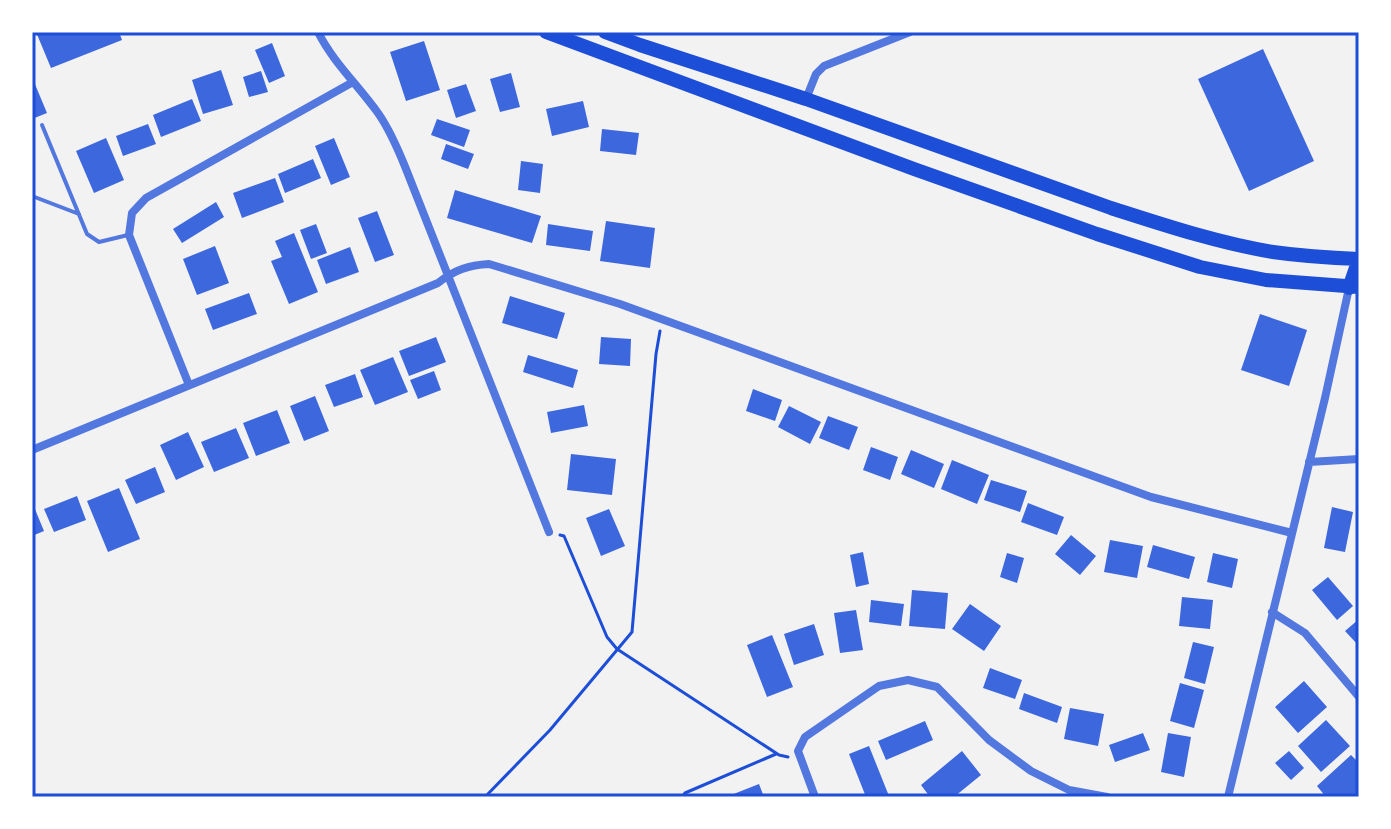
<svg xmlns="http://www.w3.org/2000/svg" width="1391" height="829" font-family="Karla,sans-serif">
<rect width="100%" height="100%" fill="#f2f2f2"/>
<path fill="#3d67dc" d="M36,32H119L122,40L51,68Z
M424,41L440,90L406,101L390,52Z
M272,43L285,76L269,83L255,50Z
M1263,49L1314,161L1249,191L1198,79Z
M221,70L233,105L203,114L192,80Z
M261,71L268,92L249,97L243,77Z
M511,73L520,107L500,112L490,79Z
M32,77L47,113L32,119Z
M466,84L476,111L456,118L447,90Z
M192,99L201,121L161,137L153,115Z
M583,101L589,127L552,136L546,109Z
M437,119L470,130L464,147L431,135Z
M148,124L156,144L123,156L116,136Z
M602,129L639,133L636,155L600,151Z
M106,138L124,180L94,193L76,151Z
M334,138L350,177L331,185L315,146Z
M446,144L474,154L468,169L441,159Z
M313,159L321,178L285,193L278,174Z
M521,161L543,164L540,193L518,190Z
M275,178L284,202L242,218L233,193Z
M455,190L541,216L532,243L447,218Z
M216,202L224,217L182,243L173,229Z
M377,211L394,255L375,262L358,218Z
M606,221L655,228L650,268L600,261Z
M316,224L327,253L311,259L300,230Z
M548,224L593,231L590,251L546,245Z
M294,233L318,292L289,304L271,261L282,257L275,241Z
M215,246L229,283L197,295L183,259Z
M350,247L359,272L326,284L317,260Z
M249,293L257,314L213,330L205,309Z
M510,296L565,313L557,339L502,323Z
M1260,314L1307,330L1289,386L1241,370Z
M436,337L446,362L409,376L399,351Z
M601,337L631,339L630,366L599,364Z
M528,355L578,370L573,388L523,372Z
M393,357L408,392L375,405L360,370Z
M434,371L441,390L418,399L410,380Z
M355,374L363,397L334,407L325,385Z
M753,389L782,400L775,421L746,411Z
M315,396L329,431L304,441L290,406Z
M584,405L588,426L551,433L547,412Z
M789,406L821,422L810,444L778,427Z
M277,410L290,443L256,456L243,423Z
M828,416L858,427L849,450L819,438Z
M236,428L249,458L214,472L201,442Z
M188,432L204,467L176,480L160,445Z
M871,447L898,457L890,480L863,470Z
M911,450L944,464L934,488L901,474Z
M571,454L616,459L612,495L567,490Z
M952,460L989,475L977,504L941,489Z
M155,467L165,492L136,504L125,480Z
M991,480L1027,491L1020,512L984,500Z
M119,488L140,539L108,552L87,501Z
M77,496L86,520L54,532L44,509Z
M32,502L44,531L32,536Z
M1028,503L1064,517L1057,535L1021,522Z
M1332,507L1353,512L1345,552L1324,548Z
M609,509L625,546L601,556L586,518Z
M1071,535L1096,556L1080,575L1055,554Z
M1110,540L1143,546L1137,578L1104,572Z
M1153,545L1195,557L1189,579L1147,567Z
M863,552L869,584L856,587L850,555Z
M1007,553L1024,558L1017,583L1000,577Z
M1213,553L1238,559L1232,588L1207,582Z
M1328,577L1353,606L1337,620L1312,590Z
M912,590L948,593L945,629L909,626Z
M1182,597L1213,600L1210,629L1179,626Z
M871,600L904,604L901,626L869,622Z
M970,604L1001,626L984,651L952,629Z
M856,610L863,650L840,653L834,613Z
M1359,619V646L1345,631Z
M814,624L824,655L794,665L784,634Z
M772,635L793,687L767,697L747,645Z
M1193,642L1214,647L1205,684L1184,678Z
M990,668L1022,680L1015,699L983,688Z
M1304,681L1327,707L1298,733L1275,707Z
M1180,683L1204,690L1194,728L1170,721Z
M1024,693L1062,707L1057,723L1019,709Z
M1070,708L1104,714L1098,746L1064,739Z
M1326,720L1350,746L1321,772L1298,746Z
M925,721L933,740L886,760L878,741Z
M1143,733L1150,750L1115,762L1109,745Z
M1168,733L1191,737L1184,777L1161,772Z
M869,746L889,796L886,797H866L849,754Z
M962,751L981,775L954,797H930L921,785Z
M1289,751L1304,768L1291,780L1275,763Z
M1351,755L1359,763V793L1354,797H1326L1317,786Z
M759,784L764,797H726Z"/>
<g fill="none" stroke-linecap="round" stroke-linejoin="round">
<path stroke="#1d4ed8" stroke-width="3" d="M560,535L564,536L607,637L617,649L779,755L788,757
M485,797L550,730L632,632L656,354L660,331
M682,797L685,793L776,754"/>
<path stroke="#5277de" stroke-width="4" d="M42,125L87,234L99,242L128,235
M32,196L79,214"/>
<path stroke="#5277de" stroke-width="8" d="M318,32C333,62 358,85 378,113C390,130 398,149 406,169L549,532
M806,99L816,74L824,66L910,32
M189,385L129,235L132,213L146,198L353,82
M32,450L438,283C454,270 469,265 489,264L620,304L1151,497L1292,533
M1309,462L1359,459
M1272,612L1305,633L1359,697
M815,797L798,751L805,737L879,686L908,680L937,687L989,740L1031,771L1069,790L1107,797
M1228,797L1325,398L1349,288"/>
<path stroke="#1d4ed8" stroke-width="14" d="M546,32L914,169L1097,234L1200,267L1266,280L1359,287
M605,32L640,45L806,99L1111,208C1164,225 1218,243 1273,252C1301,256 1330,258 1359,259
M1349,288L1359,259"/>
</g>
<rect width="1391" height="829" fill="none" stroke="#ffffff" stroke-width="68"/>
<rect x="34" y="34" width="1323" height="761" fill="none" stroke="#1d4ed8" stroke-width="3"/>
</svg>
